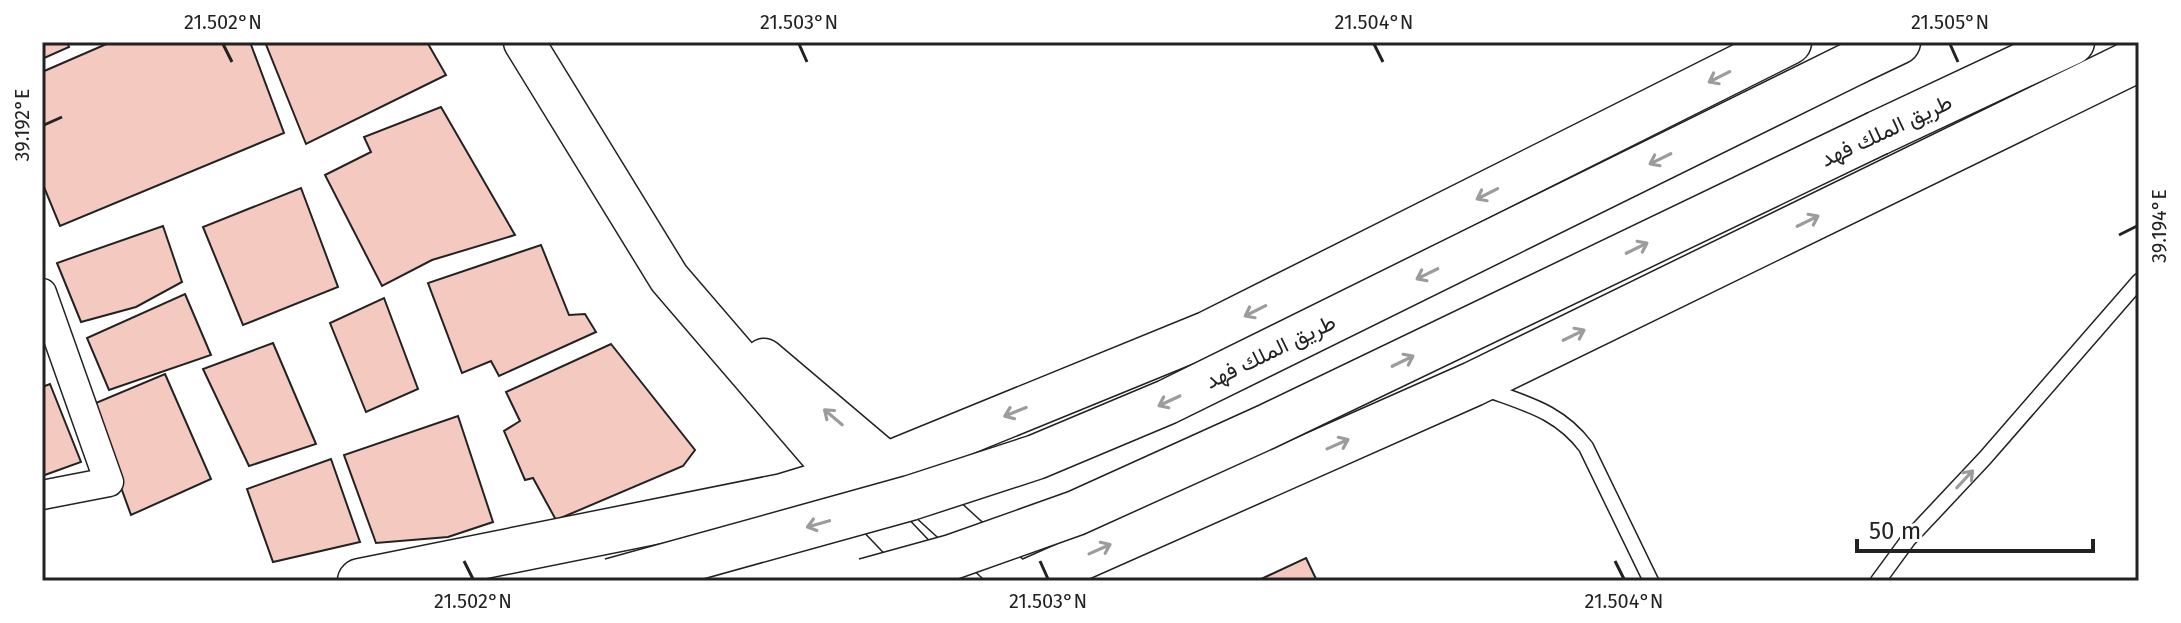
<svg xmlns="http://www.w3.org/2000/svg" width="2181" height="623" font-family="'Fira Sans',Vazirmatn,sans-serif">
<rect width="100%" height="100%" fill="#fff"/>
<path fill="#f3c9c0" stroke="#222" stroke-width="2" d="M42,42H67L69,47L42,59Z
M111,42H250L284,133L60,226L44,187H42V72Z
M265,42H427L446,75L306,144Z
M441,107L515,235L432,260L382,286L325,175L371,152L364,137Z
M301,188L338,287L243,325L203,227Z
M163,226L182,282L136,307L81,322L57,263Z
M541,245L569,315L585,314L596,332L499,376L491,361L462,373L428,283Z
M185,294L211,355L109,390L87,338Z
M384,298L418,389L366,412L330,323Z
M273,343L316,444L249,466L203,369Z
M611,344L695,450L683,466L556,520L533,478L525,480L504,431L520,421L506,392Z
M165,374L211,479L131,515L91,405Z
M50,384L81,462L42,476V387Z
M458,416L493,522L448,537L376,543L344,455Z
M331,459L360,542L273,562L247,489Z
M1306,558L1317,581H1257Z"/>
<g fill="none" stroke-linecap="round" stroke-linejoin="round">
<defs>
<path id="lane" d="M1486,389C1526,404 1559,411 1586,447L1651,581
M1878,581L1908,540L1985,458L2139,281"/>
<path id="street" d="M42,293L109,482L42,495"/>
<path id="secondary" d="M524,42L669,278L840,477L939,581
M764,359L888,464L1016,581"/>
<path id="primary" d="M360,581L783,496L888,464L1209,333L1789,42
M1029,581L1473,384L2139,59"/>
<path id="highway" d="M1856,62L1898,42
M1878,133L2072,42"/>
</defs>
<use href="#lane" stroke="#222" stroke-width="17"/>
<use href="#street" stroke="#222" stroke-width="31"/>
<use href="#secondary" stroke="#222" stroke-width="43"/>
<use href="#primary" stroke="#222" stroke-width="47"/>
<use href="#highway" stroke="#222" stroke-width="47"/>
<use href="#lane" stroke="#fff" stroke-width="14"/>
<use href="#street" stroke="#fff" stroke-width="28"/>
<use href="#secondary" stroke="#fff" stroke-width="40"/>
<use href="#primary" stroke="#fff" stroke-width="44"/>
<use href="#highway" stroke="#fff" stroke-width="44"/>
<defs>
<path id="highway-bridge" d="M611,581L910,498L1036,457L1167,402L1856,62
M865,581L952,557L1076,513L1266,427L1878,133"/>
</defs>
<use href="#highway-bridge" stroke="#222" stroke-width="47" stroke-linecap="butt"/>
<use href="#highway-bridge" stroke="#fff" stroke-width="44"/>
</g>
<defs><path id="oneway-shaft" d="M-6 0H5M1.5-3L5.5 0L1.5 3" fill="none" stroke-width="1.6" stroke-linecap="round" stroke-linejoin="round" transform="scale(2)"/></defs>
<g stroke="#9c9c9c">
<use href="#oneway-shaft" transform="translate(1719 77) rotate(153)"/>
<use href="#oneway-shaft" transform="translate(1660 159) rotate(154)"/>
<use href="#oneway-shaft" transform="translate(1487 194) rotate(153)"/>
<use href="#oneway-shaft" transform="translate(1808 221) rotate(-26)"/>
<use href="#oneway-shaft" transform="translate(1637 248) rotate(-26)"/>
<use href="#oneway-shaft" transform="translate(1427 274) rotate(154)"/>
<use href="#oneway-shaft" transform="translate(1255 311) rotate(153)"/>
<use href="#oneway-shaft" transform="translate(1574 335) rotate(-26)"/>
<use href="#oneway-shaft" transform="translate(1403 361) rotate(-26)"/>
<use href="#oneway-shaft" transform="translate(1169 401) rotate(155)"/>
<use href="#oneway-shaft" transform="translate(1015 412) rotate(158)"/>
<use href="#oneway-shaft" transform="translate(833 417) rotate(-140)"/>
<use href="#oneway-shaft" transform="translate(1338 444) rotate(-24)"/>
<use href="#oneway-shaft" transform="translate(1965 479) rotate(-47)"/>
<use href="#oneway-shaft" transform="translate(818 524) rotate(164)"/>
<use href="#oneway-shaft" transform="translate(1100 549) rotate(-24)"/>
</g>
<path fill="none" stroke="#222" stroke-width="3" d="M223,44L232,62M799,44L807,62M1374,44L1383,62M1950,44L1958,62M44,125L62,117M2119,235L2137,226M464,561L473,579M1040,561L1048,579M1615,561L1624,579"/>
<g text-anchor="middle" stroke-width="6" stroke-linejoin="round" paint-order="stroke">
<g font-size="22" fill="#222" stroke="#fff">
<text transform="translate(1886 130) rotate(-25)" y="8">طريق الملك فهد</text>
<text transform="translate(1270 351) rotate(-26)" y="8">طريق الملك فهد</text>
</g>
</g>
<rect width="2181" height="623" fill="none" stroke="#ffffff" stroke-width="88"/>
<path d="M1857 539v12h236v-12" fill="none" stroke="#222222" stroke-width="4"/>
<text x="1869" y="539" font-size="24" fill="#222222" stroke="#ffffff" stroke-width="6" paint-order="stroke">50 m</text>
<rect x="44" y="44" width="2093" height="535" fill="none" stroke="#222" stroke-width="3"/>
<g font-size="20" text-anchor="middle" fill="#222">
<text x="223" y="29">21.502°N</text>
<text x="799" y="29">21.503°N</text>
<text x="1374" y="29">21.504°N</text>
<text x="1950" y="29">21.505°N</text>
<text transform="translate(22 125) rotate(-90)" y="7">39.192°E</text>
<text transform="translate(2159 226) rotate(-90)" y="7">39.194°E</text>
<text x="473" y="608">21.502°N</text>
<text x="1048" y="608">21.503°N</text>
<text x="1624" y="608">21.504°N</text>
</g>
</svg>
